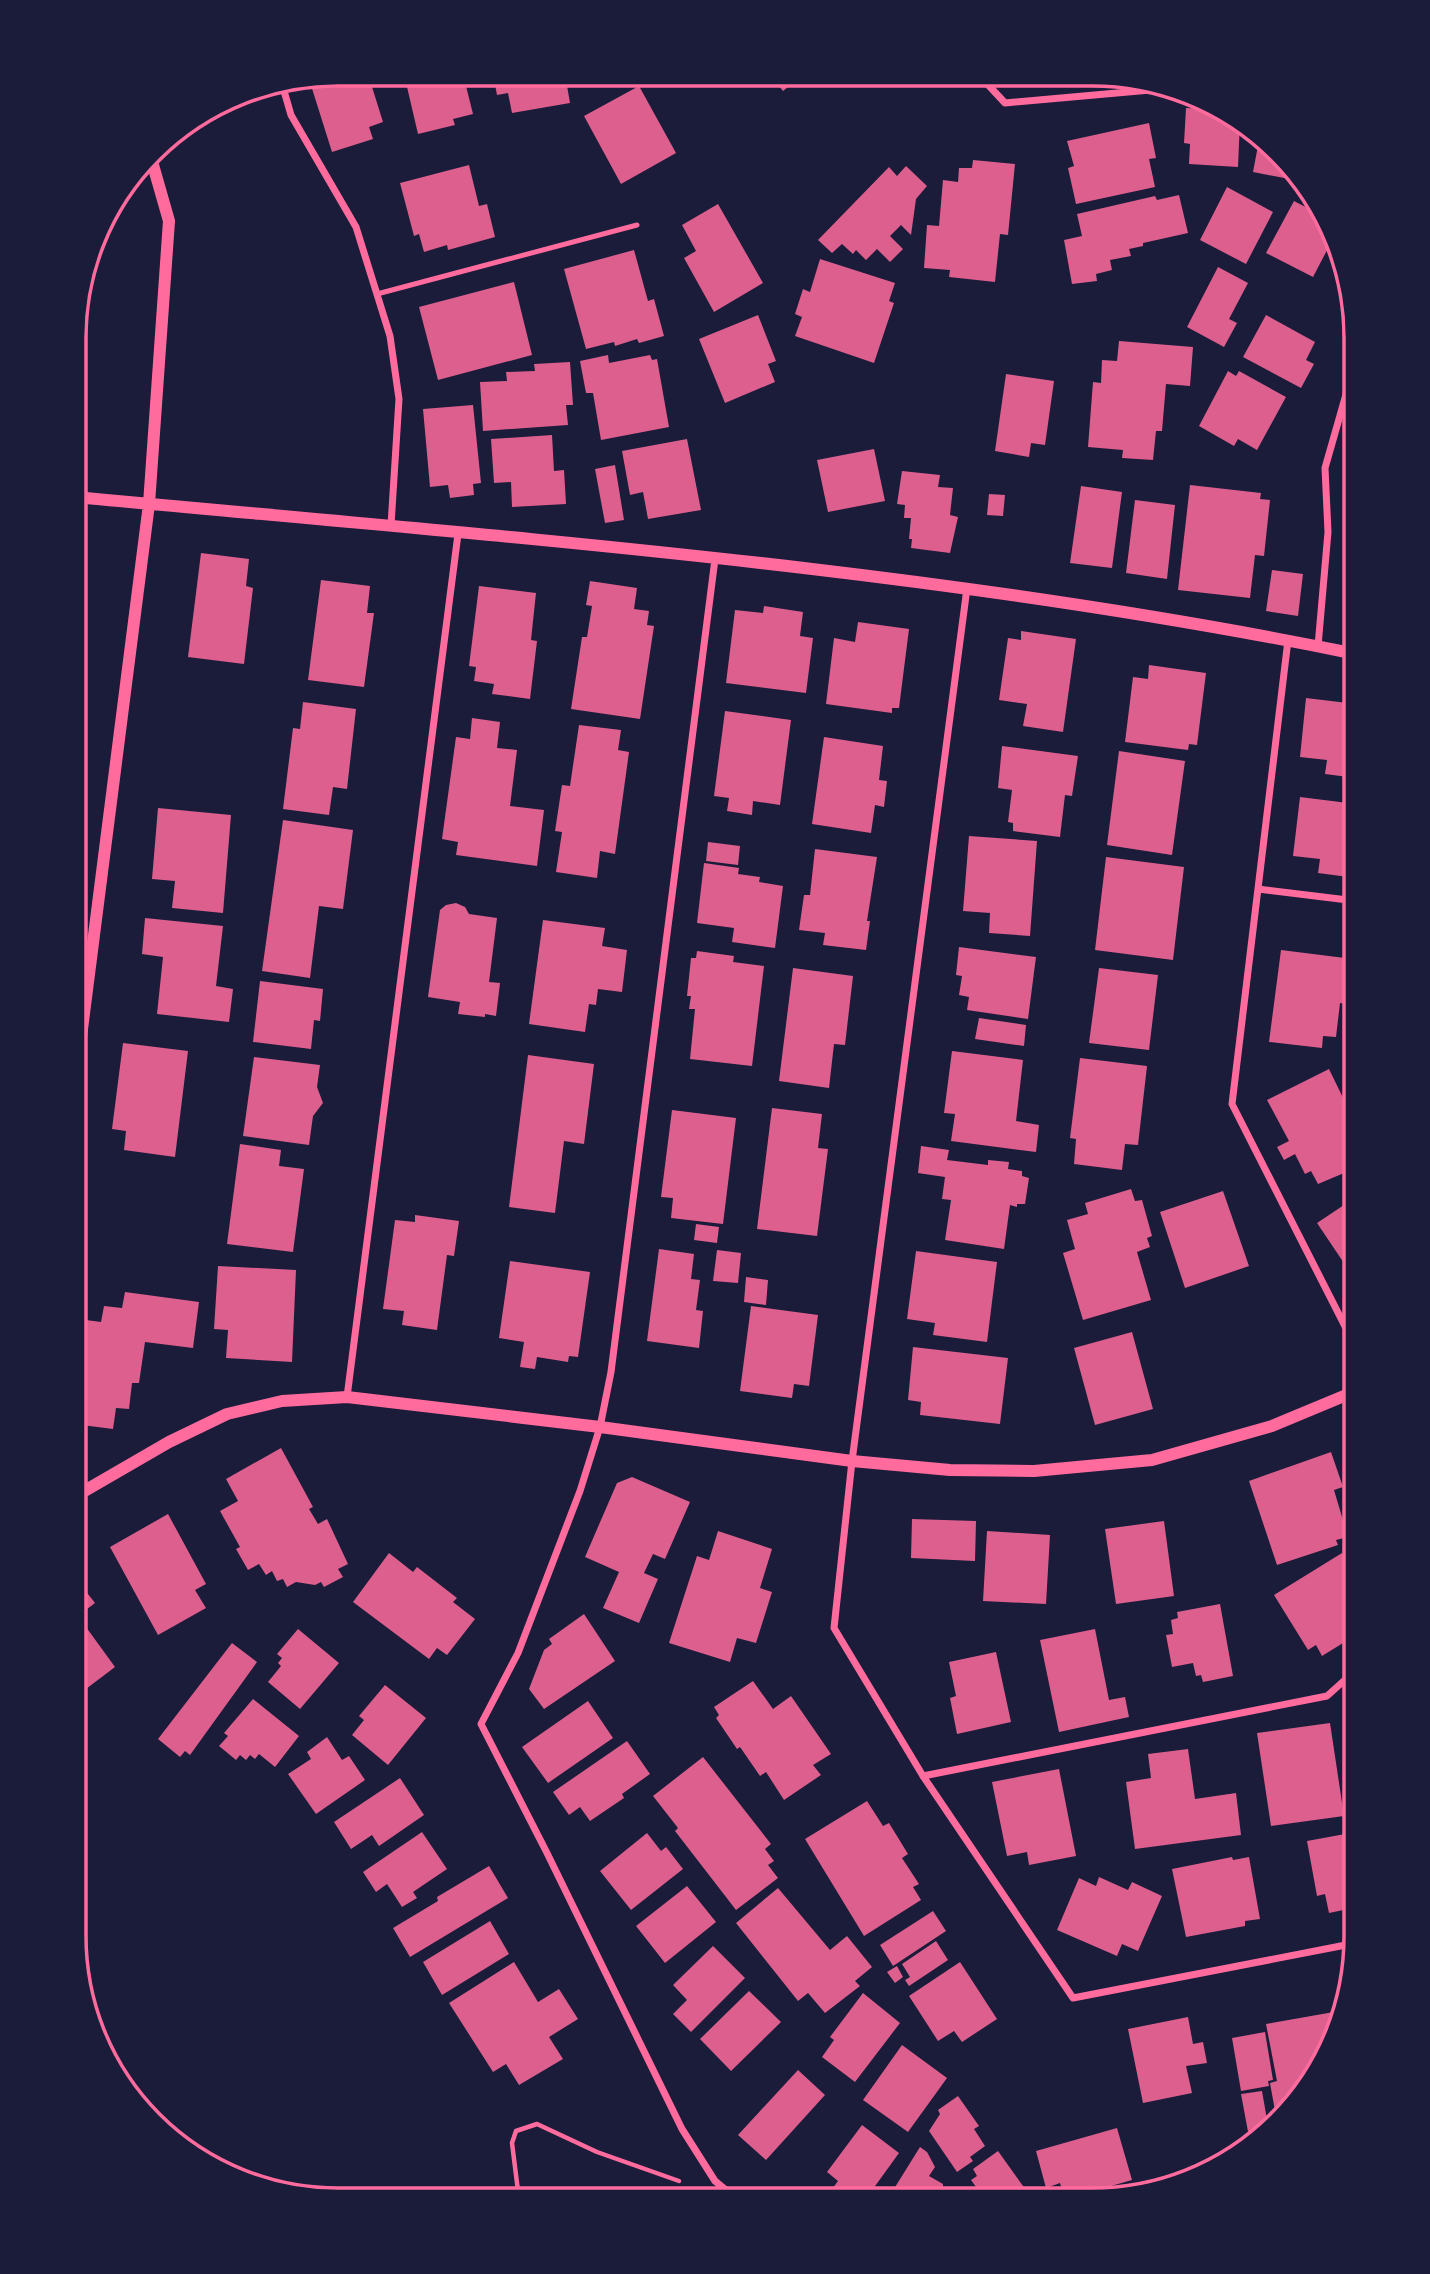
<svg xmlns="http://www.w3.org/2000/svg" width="1430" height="2274" font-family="Ubuntu,sans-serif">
<rect width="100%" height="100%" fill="#1b1b3a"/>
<path fill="#dd5f8e" d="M337,74H368L383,122L369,127L373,139L332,152L309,79Z
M404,74H463L473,114L453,119L455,125L418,134Z
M493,74H565L570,103L512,113L508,93L497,95Z
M770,75H803L783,91Z
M639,86L676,153L621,184L584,116Z
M1186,108L1223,110L1240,121L1238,167L1189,164L1190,144L1184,143Z
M1149,123L1156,158L1149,159L1155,187L1076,204L1068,168L1074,166L1067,141Z
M1260,135L1302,177L1305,182L1253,172Z
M973,160L1015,164L1008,235L1000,234L995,282L949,277L950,270L924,268L927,225L939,226L943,180L958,182L959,168H972Z
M469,165L479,206L487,204L495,237L448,250L447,245L424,252L419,234L414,236L400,183Z
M906,166L927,186L916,199L911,235L901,225L890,236L903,249L890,262L877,249L866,260L856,250L853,254L842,244L832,253L818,240L889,167L897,176Z
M1227,187L1273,212L1246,264L1200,240Z
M1179,195L1188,233L1143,243V246L1129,249L1131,256L1110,260L1112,270L1096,274L1097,281L1072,284L1064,240L1082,236L1077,214L1155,196L1157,200Z
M1294,201L1325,217L1335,235L1313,277L1266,253Z
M718,204L763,283L714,312L684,258L696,251L682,225Z
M634,250L648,301L654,299L664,336L639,343L637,339L615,346L614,342L586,349L564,269Z
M820,259L895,283L889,301L894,303L874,363L795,336L802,317L795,314L803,289L810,292Z
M1218,267L1248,283L1229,319L1237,323L1224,347L1187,327Z
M514,282L532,355L438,380L419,307Z
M758,315L776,361L768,364L775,382L725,403L699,339Z
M1266,315L1315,342L1306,360L1314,364L1301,388L1243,357Z
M1119,341L1193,347L1190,386L1166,384L1162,431H1156L1153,460L1122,458L1123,450L1088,447L1093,382L1101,383L1102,360L1117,361Z
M608,355L609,363L650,355L652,360L657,359L669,427L601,440L593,393H586L580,361Z
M570,362L573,405H566L568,425L483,431L480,382L507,381L506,372L535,371L534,364Z
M1228,371L1236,376L1239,371L1286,397L1257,450L1238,439L1234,446L1199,426Z
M1006,374L1054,381L1045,445L1031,443L1029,457L995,451Z
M473,405L481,483L473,484L474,495L450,498L448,485L430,487L423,409Z
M552,435L554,471L564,470L566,504L512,507L511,482L494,483L491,439Z
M687,439L701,510L648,519L643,492L630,495L622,451Z
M874,449L885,501L828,512L817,460Z
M615,465L624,520L605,523L595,469Z
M902,471L940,475L938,487L953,488L950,515L958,517L950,553L911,548L912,539H909L911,518H904L905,505L897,504Z
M1190,485L1261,493L1260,499L1270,500L1264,556L1255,555L1250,598L1178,590Z
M1081,486L1122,492L1112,568L1070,563Z
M989,494L1005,495L1003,516L987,515Z
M1135,500L1175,505L1167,579L1126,573Z
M201,553L249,559L246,586L253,588L244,664L188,657Z
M1272,570L1303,574L1298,616L1266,611Z
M321,580L370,586L367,613H374L364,687L308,680Z
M590,581L637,588L634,609L649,611L647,625L654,626L640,719L571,709L582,637H587L592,606L586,605Z
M479,586L536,593L531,640L537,641L530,699L492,694L494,684L474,681L476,667L469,666Z
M764,606L803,612L800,636L813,638L806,693L726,683L735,610L763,613Z
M858,622L909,629L899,708H892V713L826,704L834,638L855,642Z
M1021,631L1076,639L1063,732L1023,726L1027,704L999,700L1008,638L1021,640Z
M1149,665L1206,673L1197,745L1189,744L1188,750L1125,742L1133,677L1148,679Z
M1306,698L1356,704V778L1325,774L1327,760L1300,757Z
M303,702L356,709L347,789L333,787L329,815L283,809L293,728L300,729Z
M725,711L791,720L780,805L753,801L752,815L727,811L729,798L714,796Z
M472,718L500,722L497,748L517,750L510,806L544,810L537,866L456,855L458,842L442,839L456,737L470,739Z
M579,725L621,730L618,750L629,752L615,854L600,851L597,878L556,872L562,832L555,831L562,785L570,786Z
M824,737L883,746L879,780L887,781L884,807L875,805L871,833L812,824Z
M1002,746L1078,756L1072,796L1065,795L1060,837L1013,831V823L1008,822L1012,790L998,788Z
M1119,751L1185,761L1172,855L1107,845Z
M1300,797L1356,804V878L1318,873L1320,859L1293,856Z
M158,808L231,815L223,913L172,908L175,881L152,879Z
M283,820L353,830L343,909L319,906L310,978L262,971Z
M969,836L1037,841L1030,936L989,933L990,913L963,911Z
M708,842L740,846L738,865L706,861Z
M815,849L877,857L867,921H870L866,950L823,945L825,933L799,930L804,895H810Z
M1106,857L1184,867L1173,960L1095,950Z
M704,863L739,868L738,874L760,877L759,882L783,886L775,948L732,942L734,928L697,923Z
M456,903L465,907L469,914L497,918L489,982L500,983L496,1016L485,1014V1017L458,1014L460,1002L428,997L440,910L446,905Z
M145,918L223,926L216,986L233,989L229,1022L157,1014L163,957L142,954Z
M543,920L605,928L602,946L627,950L622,992L598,989L596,1005L589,1004L585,1032L529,1024Z
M959,947L1036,957L1028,1019L967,1010L969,997L959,995L962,976L956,975Z
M1281,950L1353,959L1347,1004L1340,1003L1336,1037L1323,1036L1322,1048L1269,1042Z
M697,951L734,956L733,962L764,966L752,1066L690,1059L695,1009H689L691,996H687L691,958H696Z
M793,968L853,976L845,1045L834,1044L829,1088L779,1081Z
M1099,968L1158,975L1149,1050L1089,1043Z
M260,981L323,989L320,1021L314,1020L311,1049L253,1042Z
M979,1018L1026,1025L1024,1046L975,1039Z
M123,1043L188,1051L175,1157L124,1150L126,1131L112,1129Z
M952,1051L1023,1060L1016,1121L1039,1125L1036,1152L951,1141L955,1114L944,1113Z
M528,1055L594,1064L584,1144L564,1141L555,1213L509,1207Z
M254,1057L320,1065L317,1087L323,1103L313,1116L309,1145L243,1136Z
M1080,1058L1147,1066L1138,1145L1125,1144L1122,1170L1074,1164L1076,1139L1070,1138Z
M1329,1069L1347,1106L1356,1102V1168L1318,1184L1311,1171L1305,1174L1295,1154L1284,1160L1277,1147L1289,1141L1267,1100Z
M772,1108L822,1114L818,1148L828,1149L817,1236L757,1229Z
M672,1110L736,1118L723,1224L671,1218L673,1198L661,1197Z
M240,1144L281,1150L279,1166L304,1169L293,1252L227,1244Z
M921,1146L949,1150L947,1160L988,1165V1160L1009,1162L1008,1169L1022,1171V1176L1029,1178L1025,1204H1017V1207L1010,1205L1004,1249L945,1240L951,1200L942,1199L945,1177L918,1173Z
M1131,1189L1135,1201L1142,1200L1152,1236L1147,1238L1150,1247L1137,1252L1151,1300L1083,1320L1063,1253L1075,1249L1067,1220L1088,1214L1085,1203Z
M1223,1191L1249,1266L1185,1288L1160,1212Z
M1356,1197V1281L1317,1223Z
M415,1215L459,1221L454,1256L447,1255L437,1330L402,1325L404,1311L383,1309L395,1220L415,1222Z
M696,1224L719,1227L717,1243L694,1240Z
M659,1249L694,1254L691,1279L700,1280L696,1310L703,1311L699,1348L647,1341Z
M717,1250L741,1253L738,1283L713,1281Z
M916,1251L997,1262L987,1342L933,1335L935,1323L907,1319Z
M510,1261L590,1272L578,1357L569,1356L568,1362L537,1357L535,1369L520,1367L524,1342L499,1338Z
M218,1266L296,1270L292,1362L226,1358L228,1330L214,1329Z
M746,1277L768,1280L766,1305L744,1302Z
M125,1292L199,1302L193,1348L145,1342L139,1383H132L129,1409L116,1408L113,1429L74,1424L86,1320L101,1322L104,1306L122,1308Z
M751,1306L818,1315L809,1386L794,1384L792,1398L740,1391Z
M1132,1332L1153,1409L1095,1425L1074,1348Z
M913,1347L1008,1358L1000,1424L920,1415L921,1402L908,1400Z
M281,1448L313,1507L309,1509L318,1524L327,1519L348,1564L338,1569L343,1577L324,1587L321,1582L315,1585L296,1582L287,1587L283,1579L277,1581L272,1571L266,1575L259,1564L248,1570L236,1549L240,1547L220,1511L238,1501L226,1479Z
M1331,1452L1343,1487L1334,1490L1348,1537L1336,1540L1338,1545L1277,1565L1249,1481Z
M632,1477L690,1502L665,1559L653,1554L644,1573L658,1579L639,1623L603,1608L619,1572L585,1557L617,1483Z
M168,1514L206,1584L195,1590L206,1608L158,1635L110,1547Z
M912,1519L976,1521L975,1561L911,1558Z
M1164,1521L1174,1596L1116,1604L1105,1529Z
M718,1531L772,1549L760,1588L772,1592L756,1643L737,1638L730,1662L669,1643L697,1556L709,1560Z
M987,1531L1050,1535L1046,1604L983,1601Z
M1356,1540V1568L1345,1546Z
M389,1553L413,1572L417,1567L457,1598L453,1602L475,1619L447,1655L437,1648L429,1659L353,1602Z
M1342,1553L1356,1576V1589L1352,1591L1356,1598V1635L1322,1656L1316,1645L1308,1650L1274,1595Z
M74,1576L95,1603L78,1616L115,1667L74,1698Z
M1220,1604L1233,1676L1203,1682L1201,1675L1196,1676L1193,1663L1172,1667L1166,1635L1173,1634L1171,1620L1178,1618L1177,1612Z
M584,1614L615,1661L544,1709L529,1689L544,1650L552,1644L549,1639Z
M298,1629L339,1663L300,1709L268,1682L281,1666L278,1663L282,1658L277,1654Z
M1095,1629L1109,1700L1125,1697L1129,1717L1059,1732L1040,1640Z
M232,1643L257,1662L190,1755L185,1751L180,1757L158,1739Z
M996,1652L1011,1722L957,1734L950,1698L956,1696L949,1662Z
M753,1681L773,1709L791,1696L831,1754L813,1765L821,1775L784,1800L766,1772L760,1776L740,1747L737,1749L716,1718L719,1715L714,1707Z
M385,1685L426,1718L388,1765L352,1735L364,1720L359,1716Z
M253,1699L299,1736L275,1767L259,1754L255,1759L250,1755L246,1760L240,1755L236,1760L219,1746L228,1736L224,1733Z
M588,1701L613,1738L548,1783L522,1747Z
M1330,1723L1344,1816L1271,1826L1257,1733Z
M327,1737L342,1760L349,1756L365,1780L316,1814L288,1774L311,1759L307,1752Z
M627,1741L650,1774L622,1794L624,1798L590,1821L580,1807L569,1815L553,1792Z
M1188,1749L1195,1799L1236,1793L1241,1835L1135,1849L1126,1782L1151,1778L1148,1754Z
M703,1757L771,1844L765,1849L774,1861L768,1865L778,1878L736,1910L675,1831L678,1828L653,1796Z
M1059,1769L1076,1856L1029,1865L1027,1852L1007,1856L992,1782Z
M400,1778L424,1815L379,1846L372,1835L351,1849L334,1822Z
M867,1801L883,1826L889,1823L908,1854L902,1858L919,1884L913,1887L921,1900L864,1936L805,1839Z
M422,1832L447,1869L413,1892L417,1898L402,1907L387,1884L376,1892L363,1872Z
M1356,1832V1896L1351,1897L1353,1908L1329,1913L1325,1894L1317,1896L1307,1841Z
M647,1833L661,1851L666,1847L683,1869L631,1910L600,1871Z
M1232,1857L1233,1860L1249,1857L1260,1919L1245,1921V1926L1186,1937L1172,1869Z
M489,1866L508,1898L410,1957L393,1928L438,1901L437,1897Z
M1099,1877L1128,1890L1132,1882L1162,1896L1138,1951L1122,1944L1117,1956L1057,1930L1079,1878L1096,1886Z
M687,1886L716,1922L665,1963L636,1926Z
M778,1888L830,1950L847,1936L872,1967L855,1981L860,1986L825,2013L808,1993L798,2001L736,1923Z
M933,1911L946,1931L893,1966L880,1945Z
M490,1921L509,1954L442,1995L423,1962Z
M936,1941L948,1960L909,1986L905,1980L910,1977L902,1964Z
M713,1946L745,1978L691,2032L673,2014L687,2000L673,1985Z
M514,1962L538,2002L559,1989L578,2019L549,2037L563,2059L519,2085L506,2064L493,2072L449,2003Z
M960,1962L997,2019L962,2042L954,2031L938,2041L909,1996Z
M897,1966L903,1977L895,1983L887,1972Z
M749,1991L781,2022L731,2071L700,2039Z
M863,1993L900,2023L855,2082L822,2057L834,2040L830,2037Z
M1345,2010L1342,2022L1302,2097L1277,2122L1270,2083L1277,2081L1266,2024Z
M1188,2017L1193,2044L1203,2042L1207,2063L1186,2066L1192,2093L1143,2103L1128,2029Z
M1265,2032L1273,2080L1268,2081L1269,2086L1241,2091L1232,2038Z
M902,2045L947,2078L908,2132L863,2100Z
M798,2070L825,2095L766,2160L738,2135Z
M1262,2091L1269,2131L1265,2134L1249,2137L1241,2094Z
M958,2096L979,2126L974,2129L985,2146L970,2157L973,2161L957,2172L929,2131L940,2114L938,2110Z
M862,2125L899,2153L865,2200H841L830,2192L838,2181L827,2172Z
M1117,2128L1132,2180L1104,2188L1106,2195L1087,2200H1065L1060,2183L1046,2188L1036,2151Z
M920,2147L927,2152L935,2167L929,2176L943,2184V2194L939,2200H887Z
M998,2151L1033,2200H979L975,2194L979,2191L971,2180L977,2176L973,2169Z"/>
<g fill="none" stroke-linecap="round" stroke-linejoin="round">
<path stroke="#ff6b9d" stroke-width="4.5" d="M519,2199L512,2143L516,2131L537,2124L597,2152L679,2181"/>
<path stroke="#ff6b9d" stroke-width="5" d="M377,294L637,225"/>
<path stroke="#ff6b9d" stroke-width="7" d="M979,75L1005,103L1173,88
M282,84L291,115L356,227L390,336L399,399L391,525
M715,559L611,1372L600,1427L580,1491L518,1653L481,1724L547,1853L682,2129L715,2181L738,2200
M967,588L852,1461L834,1628L923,1776L1073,1998L1356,1943
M1288,640L1232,1104L1356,1348
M1318,646L1328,532L1325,468L1347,391L1356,377
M1258,889L1356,901
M347,1397L458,534
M923,1776L1327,1696L1356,1670"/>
<path stroke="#ff6b9d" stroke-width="12" d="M75,497C503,537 935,568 1356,654
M75,1084L149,504L169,221L153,165L147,161
M74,1497L169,1442L227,1414L282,1401L347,1397L600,1427L852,1461L950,1470L1034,1471L1152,1460L1272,1426L1356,1391"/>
</g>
<path d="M0 0H1430V2274H0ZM338 86H1092A252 252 0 0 1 1344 338V1936A252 252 0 0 1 1092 2188H338A252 252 0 0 1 86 1936V338A252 252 0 0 1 338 86Z" fill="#1b1b3a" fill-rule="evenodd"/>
<path fill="none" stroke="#ff6b9d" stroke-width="3.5" d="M338 86H1092A252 252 0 0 1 1344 338V1936A252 252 0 0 1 1092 2188H338A252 252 0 0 1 86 1936V338A252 252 0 0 1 338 86Z"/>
</svg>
